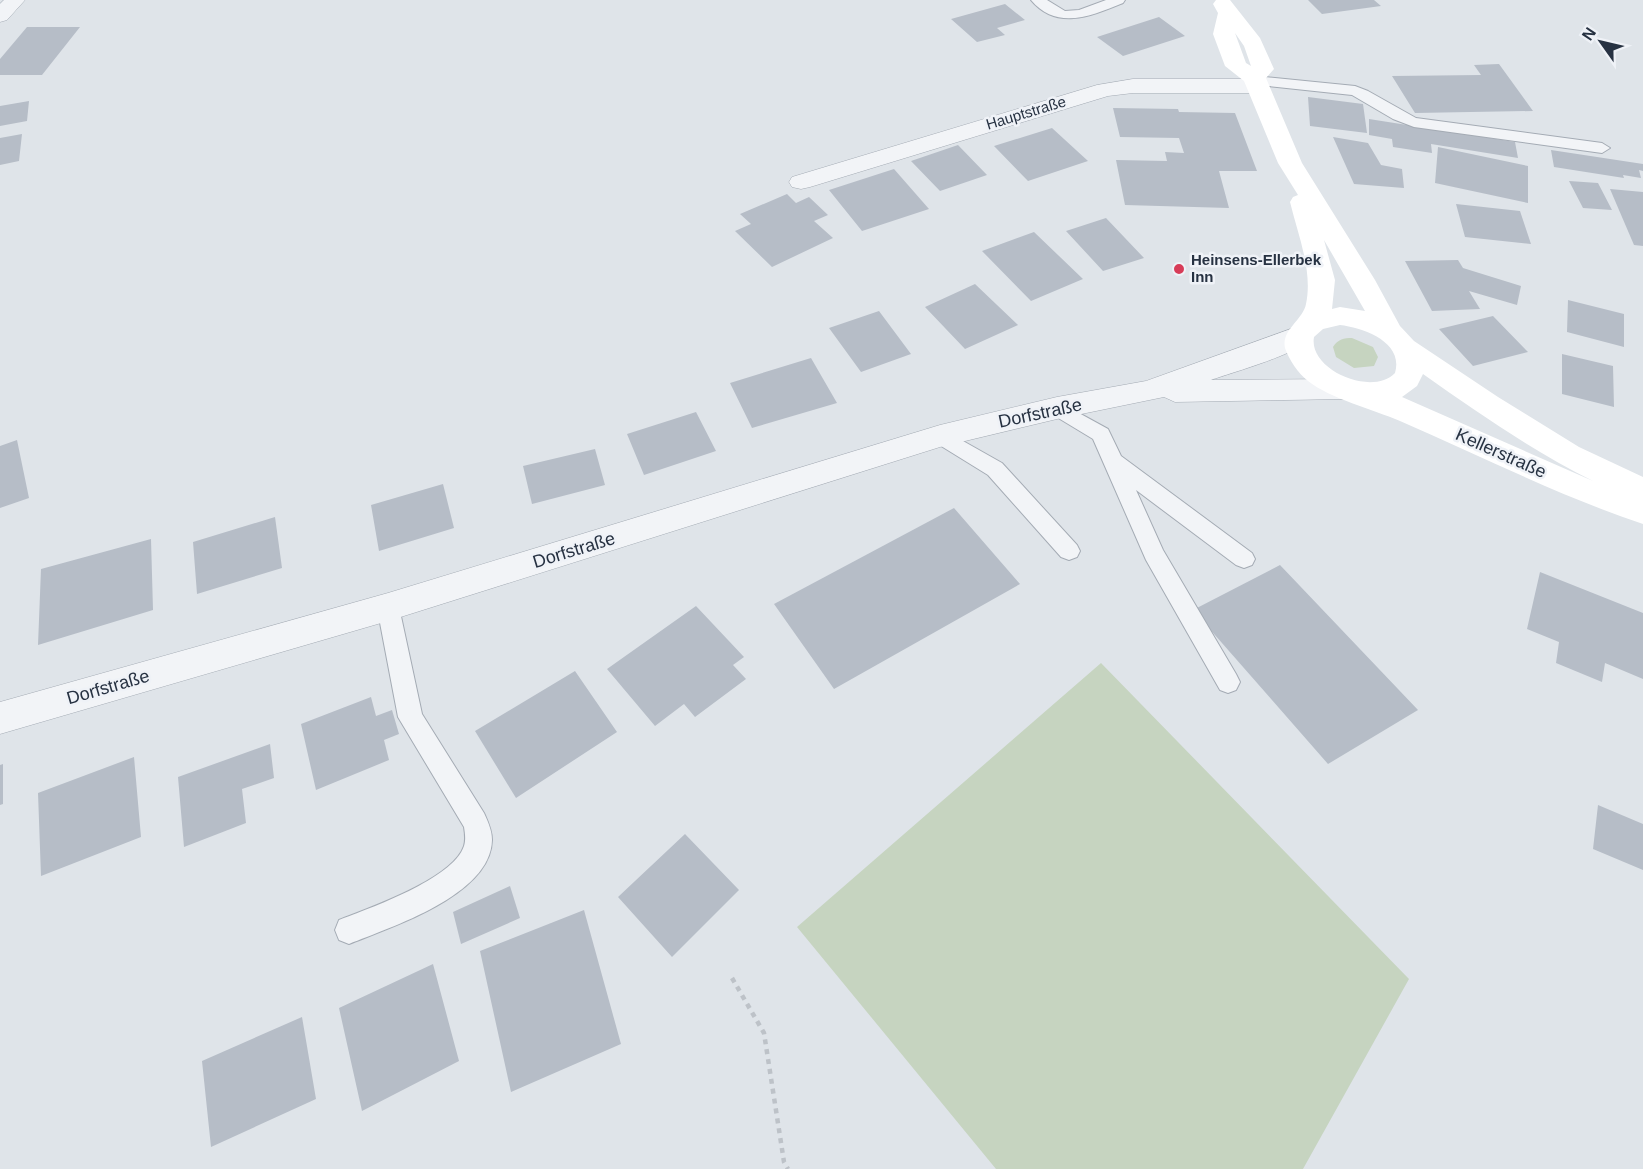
<svg xmlns="http://www.w3.org/2000/svg" width="1643" height="1169" font-family="Helvetica,sans-serif">
<rect width="100%" height="100%" fill="#dfe4e9"/>
<path fill="#c6d4c0" d="M1352,338L1373,347L1378,357L1374,366L1354,368L1336,357L1333,347C1338,339 1344,338 1352,338Z
M1101,663L1409,979L1303,1169H996L797,927Z"/>
<path fill="#b6bdc7" d="M1308,0H1374L1381,6L1322,14Z
M1005,4L1025,20L997,28L1005,35L977,42L951,19Z
M1159,17L1185,36L1123,56L1097,37Z
M27,27H80L42,75H0V59Z
M1499,64L1533,111L1415,113L1392,76L1481,75L1474,65Z
M1308,97L1363,104L1367,133L1310,126Z
M29,101L27,121L0,126V106Z
M1113,108L1178,109L1179,112L1235,113L1257,171H1219L1229,208L1125,205L1116,160L1167,161L1165,152L1184,153L1179,138L1120,137Z
M1369,119L1515,142L1518,158L1431,144L1432,153L1393,147L1392,139L1369,135Z
M1052,128L1088,161L1028,181L994,146Z
M22,134L19,161L0,165V138Z
M1333,137L1368,143L1381,165L1402,169L1404,188L1354,184Z
M958,145L987,175L940,191L911,161Z
M1438,147L1528,166V203L1435,183Z
M1551,150L1643,164V171L1639,170L1641,178L1623,175L1624,178L1554,167Z
M894,169L929,209L862,231L829,190Z
M1569,181L1598,183L1612,210L1583,208Z
M1610,189L1643,192V246L1634,245Z
M787,194L796,203L809,197L828,215L814,221L833,238L772,267L735,231L751,224L740,214Z
M1456,204L1520,211L1531,244L1465,237Z
M1106,218L1144,258L1103,271L1066,231Z
M1034,232L1083,279L1031,301L982,251Z
M1458,260L1463,268L1521,286L1517,305L1469,291L1480,309L1432,311L1405,261Z
M975,284L1018,325L965,349L925,307Z
M1568,300L1624,314V347L1567,332Z
M879,311L911,354L861,372L829,328Z
M1493,316L1528,352L1473,366L1439,329Z
M1562,354L1613,366L1614,407L1562,394Z
M811,358L837,403L752,428L730,383Z
M696,412L716,451L644,475L627,434Z
M17,440L29,498L0,508V446Z
M595,449L605,485L532,504L523,466Z
M443,484L454,528L379,551L371,505Z
M954,508L1020,584L834,689L774,604Z
M275,517L282,568L197,594L193,542Z
M151,539L153,610L38,645L41,569Z
M1280,565L1418,710L1328,764L1193,610Z
M1540,572L1643,613V679L1605,663L1602,682L1556,663L1559,642L1527,629Z
M696,606L744,657L733,665L746,679L695,717L684,704L655,726L607,669Z
M575,671L617,732L516,798L475,731Z
M371,697L376,716L392,710L399,734L384,740L389,760L316,790L301,724Z
M270,744L274,778L242,789L246,823L184,847L178,777Z
M134,757L141,837L41,876L38,793Z
M3,764V804L0,805V765Z
M1598,805L1643,824V870L1593,849Z
M685,834L739,890L672,957L618,897Z
M510,886L520,918L461,944L453,912Z
M584,910L621,1044L511,1092L480,951Z
M433,964L459,1061L362,1111L339,1008Z
M302,1017L316,1099L211,1147L202,1061Z"/>
<g fill="none" stroke-linecap="round" stroke-linejoin="round">
<defs>
<path id="service" d="M1031,0H1047L1065,11L1079,10L1106,0H1125L1123,3C1091,16 1057,31 1031,0Z
M1255,76L1355,86L1368,91L1416,118L1602,143L1610,148L1602,153L1414,127L1393,119L1352,95L1250,84L1247,81L1250,78Z
M1057,401L1108,429L1121,456L1252,553L1255,559L1252,565L1244,568L1236,565L1136,490L1163,550L1236,674L1240,682L1236,690L1228,693L1220,690L1146,560L1093,439L1050,413L1047,408L1050,403Z
M940,428L1002,463L1077,545L1080,551L1077,557L1069,560L1061,557L988,475L933,441L930,436L933,431Z
M388,597L396,600L399,607L422,714L484,813C488,822 492,830 492,840C491,895 391,927 349,944L339,940L335,930L339,920C370,908 453,879 464,846C466,840 465,833 464,827L398,717L377,607L380,600Z"/>
<path id="minor" d="M4,0H25L7,20L0,22V4Z
M1133,79H1258L1266,81L1269,86L1266,91L1258,93H1133L1108,96L810,187L801,189L792,187L789,182L792,177L1097,85Z"/>
<path id="tertiary" d="M1299,326L1309,329L1313,336C1303,353 1233,372 1211,380L1345,379L1355,382L1359,389L1355,396L1345,399L1175,402L1164,397L1057,419L940,447L388,621L0,734V702L388,593L940,425L1057,397L1146,381Z"/>
</defs>
<use href="#service" stroke="#a4abb4" stroke-width="2"/>
<use href="#minor" stroke="#a4abb4" stroke-width="1"/>
<use href="#tertiary" stroke="#a4abb4" stroke-width="1"/>
<path stroke="#bdc2c8" stroke-width="4.5" stroke-dasharray="5 5" stroke-linecap="butt" d="M732,978L764,1033L784,1162L788,1169"/>
<use href="#service" fill="#f2f4f7" fill-rule="evenodd"/>
<use href="#minor" fill="#f2f4f7" fill-rule="evenodd"/>
<use href="#tertiary" fill="#f2f4f7" fill-rule="evenodd"/>
<path fill="#fff" fill-rule="evenodd" d="M1216,0H1230L1260,38L1274,69L1266,78L1302,163L1375,280L1400,326L1414,341L1498,397L1579,447L1643,477V524C1559,496 1481,456 1400,421C1372,409 1331,399 1308,381C1298,373 1289,360 1285,348C1281,330 1303,320 1306,304C1313,271 1298,235 1290,202L1293,197L1298,195L1278,163L1244,81L1225,66L1213,34L1218,13L1213,4ZM1235,33L1244,46L1251,66L1246,63ZM1324,240L1365,311L1340,307L1332,309L1335,280ZM1340,325C1364,328 1404,342 1395,373C1372,397 1308,370 1314,337L1323,329ZM1423,374C1478,413 1533,451 1593,481L1402,397L1417,386Z"/>
</g>
<circle fill="#d73c58" stroke="#eff2f7" stroke-width="2" cx="1179" cy="269" r="6"/>
<g text-anchor="middle" stroke-width="5" stroke-linejoin="round" paint-order="stroke">
<g font-size="15" fill="#273242" stroke="#eff2f7">
<text transform="translate(1026 113) rotate(-17)" y="5">Hauptstraße</text>
</g>
<g font-size="15" font-weight="bold" fill="#273242" stroke="#eff2f7" text-anchor="start">
<text x="1191" y="265">Heinsens-Ellerbek<tspan x="1191" dy="17">Inn</tspan></text>
</g>
<g font-size="18" fill="#273242" stroke="#eff2f7">
<text transform="translate(1040 413) rotate(-12)" y="6">Dorfstraße</text>
<text transform="translate(1501 453) rotate(24)" y="6">Kellerstraße</text>
<text transform="translate(574 550) rotate(-17)" y="6">Dorfstraße</text>
<text transform="translate(108 687) rotate(-16)" y="6">Dorfstraße</text>
</g>
</g>
<g transform="translate(1601 42) rotate(304)" stroke="#eff2f7" stroke-width="4.5" paint-order="stroke">
<path d="M0-4.5L10 22L0 15L-10 22Z" fill="#273242"/>
<text y="-9" font-size="16" font-weight="bold" text-anchor="middle" fill="#273242">N</text>
</g>
</svg>
